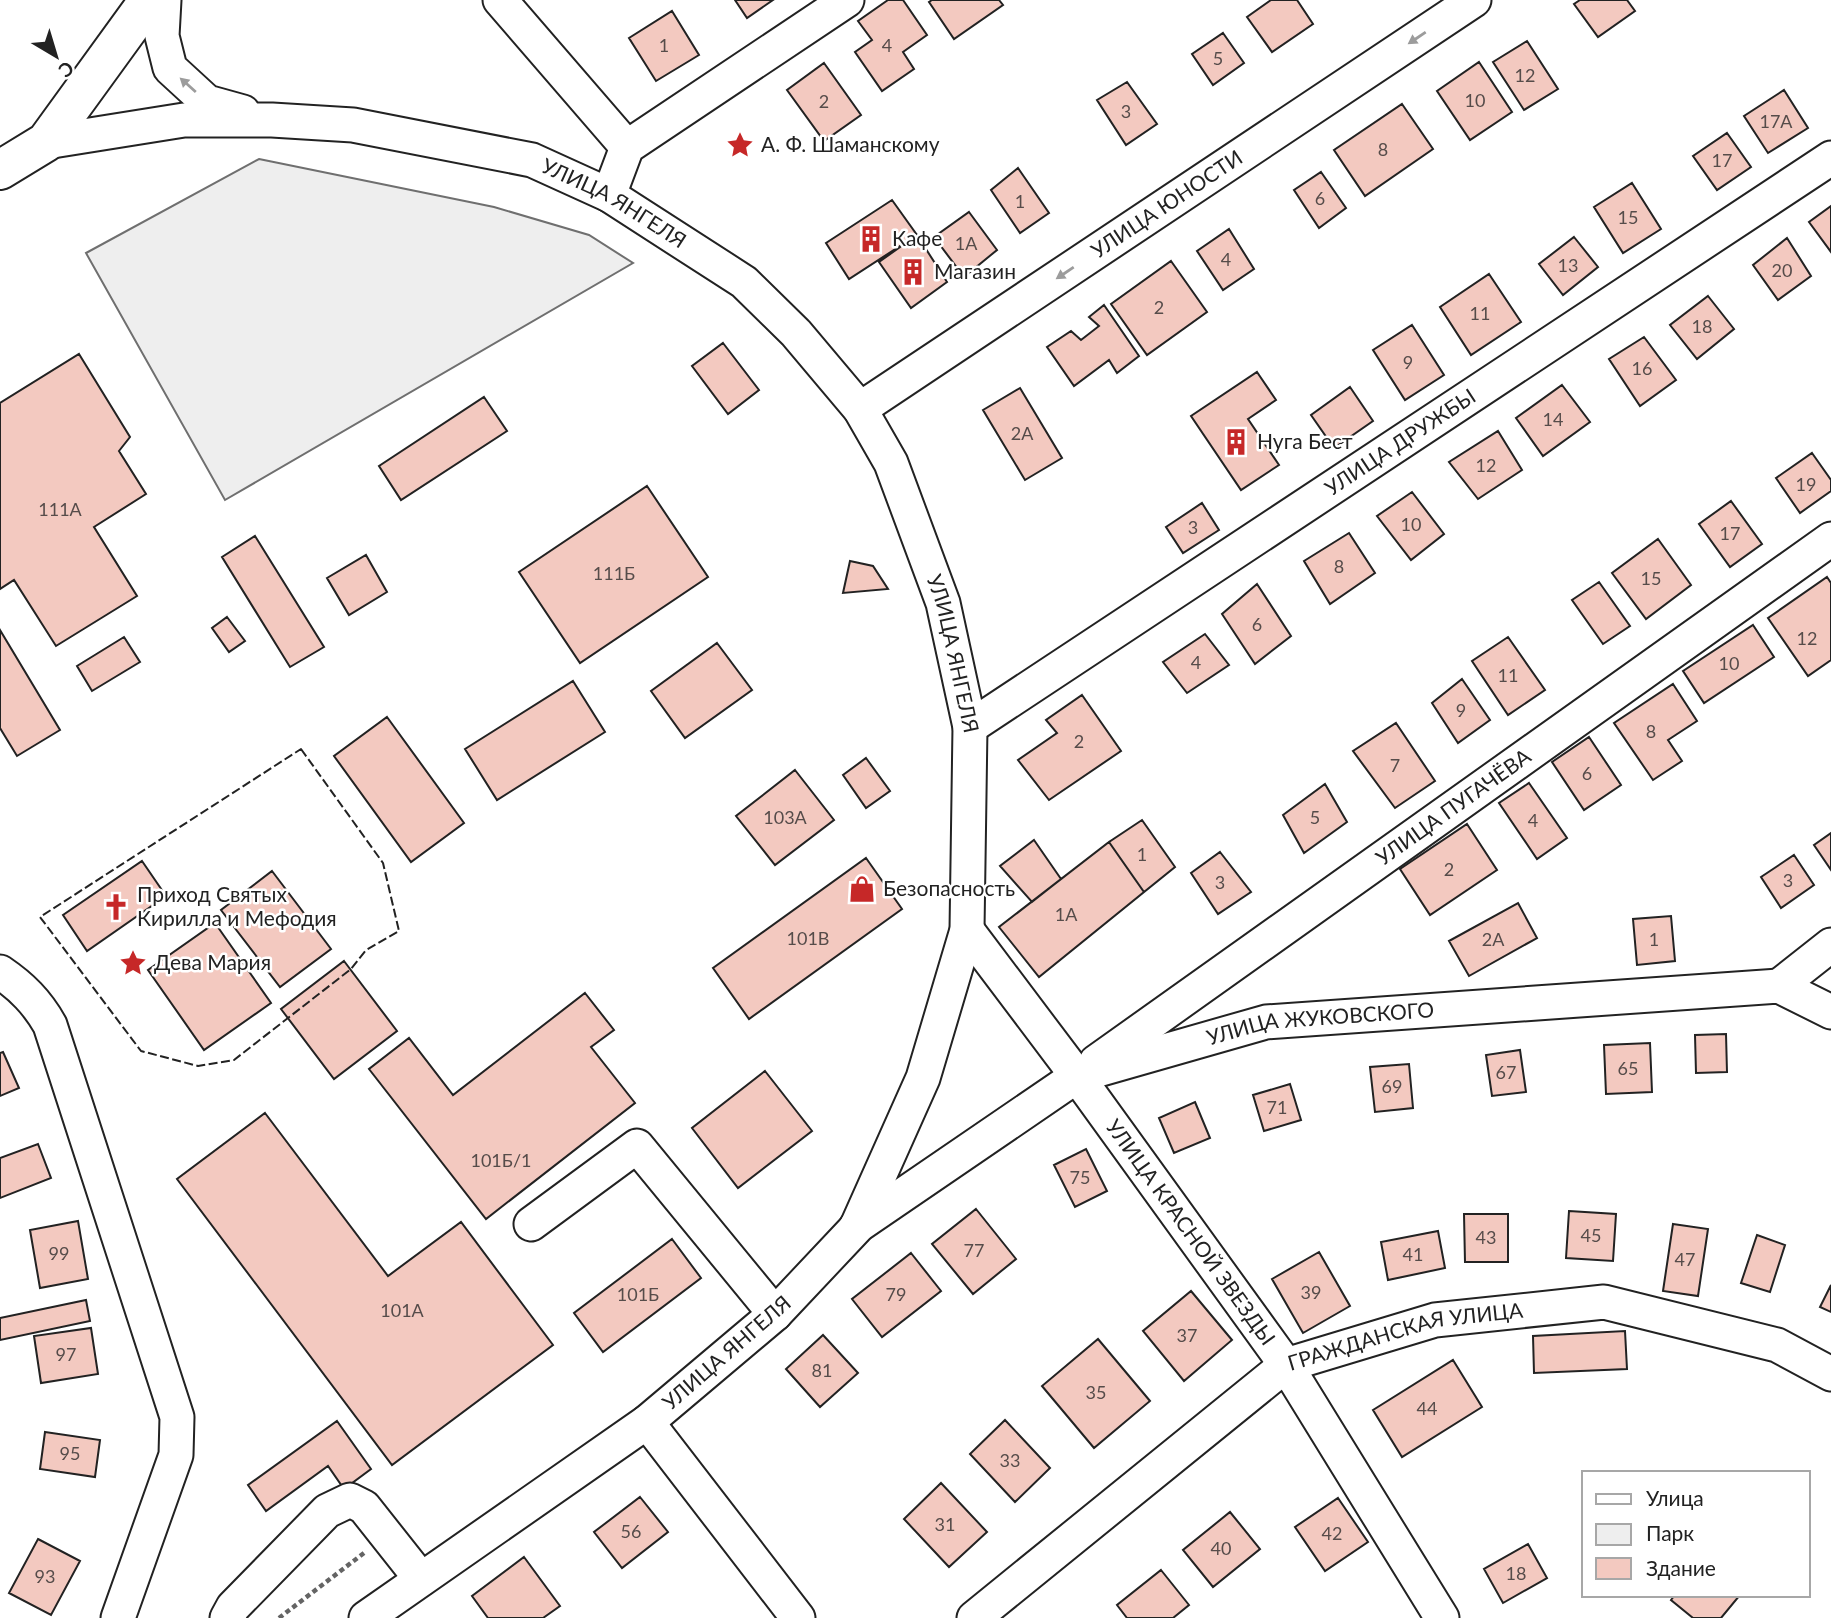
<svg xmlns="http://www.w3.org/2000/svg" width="1831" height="1618" font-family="Lato,sans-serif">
<rect width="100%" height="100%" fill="#fff"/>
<path fill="#eee" stroke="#6f6f6f" stroke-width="2" d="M259,159L494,207L589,235L633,263L225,500L86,253Z"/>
<path fill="#f3c9c0" stroke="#222" stroke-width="2" d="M735,0H773L747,18Z
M888,0H903L927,35L903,52L914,69L882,91L855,52L872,40L858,21Z
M932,0H999L1003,5L954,39L929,2Z
M1271,0H1297L1313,24L1272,52L1247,17Z
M1580,0H1627L1635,11L1598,37L1574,4Z
M672,11L699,55L656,81L629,38Z
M1223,33L1244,63L1213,85L1192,54Z
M1527,41L1558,89L1524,110L1493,62Z
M1479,62L1512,112L1470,140L1437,91Z
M824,63L861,115L824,141L787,90Z
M1127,82L1157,124L1126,145L1097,100Z
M1784,90L1808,128L1768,153L1744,116Z
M1402,104L1433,149L1365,196L1334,150Z
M1727,133L1751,167L1717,190L1693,156Z
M1018,168L1049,213L1020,233L991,190Z
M1321,172L1346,208L1319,228L1294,190Z
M1632,183L1661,229L1623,253L1594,207Z
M892,200L917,235L849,279L826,243Z
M1831,206V252L1809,222Z
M969,212L997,250L964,277L934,237Z
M1229,229L1254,269L1223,290L1197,251Z
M917,235L947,282L911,308L879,262Z
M1574,237L1598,267L1563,295L1539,264Z
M1787,238L1811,276L1778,300L1753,265Z
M1171,261L1207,312L1147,355L1111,304Z
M1489,274L1521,322L1471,355L1440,307Z
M1708,296L1734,329L1697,359L1670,325Z
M1104,305L1139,356L1117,373L1109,360L1074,386L1047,347L1071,331L1081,340L1099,326L1089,317Z
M1412,325L1444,375L1405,400L1373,350Z
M1644,337L1676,380L1640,406L1609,359Z
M723,343L759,390L728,414L692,366Z
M79,354L130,437L119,451L146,494L94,527L137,596L56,646L14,580L0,589V403Z
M1257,372L1276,400L1248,419L1279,465L1241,490L1191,416Z
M1562,385L1590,422L1543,456L1516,418Z
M1350,387L1373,421L1334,448L1311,415Z
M1020,388L1062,458L1025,480L983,410Z
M484,397L507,431L401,500L379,466Z
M1498,431L1522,470L1478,499L1449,462Z
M1812,453L1831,480V491L1800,513L1776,478Z
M647,486L708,577L580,663L519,572Z
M1412,492L1444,534L1411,560L1377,516Z
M1731,501L1762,544L1730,567L1699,524Z
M1202,503L1219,530L1183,553L1166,527Z
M1349,533L1375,573L1330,604L1304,561Z
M255,536L324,647L290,667L222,557Z
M1658,539L1691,585L1646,619L1612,573Z
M366,555L387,592L349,615L327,578Z
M850,561L873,566L888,589L843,593Z
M1827,577L1831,583V660L1808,676L1768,618Z
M1599,582L1630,626L1603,644L1572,600Z
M1257,584L1291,636L1255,664L1222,614Z
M227,617L245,641L229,652L212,628Z
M1753,625L1774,657L1704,703L1683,671Z
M0,630L60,730L17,756L0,728Z
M1205,634L1229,665L1187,693L1163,662Z
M124,637L140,662L92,691L77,666Z
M1508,637L1545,690L1508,715L1472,661Z
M717,643L752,690L685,738L651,691Z
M1462,679L1490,720L1458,743L1432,703Z
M573,681L605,732L497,800L465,749Z
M1673,684L1697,721L1668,740L1682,761L1653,780L1614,723Z
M1082,695L1121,751L1049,800L1018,760L1057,733L1046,720Z
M387,717L464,823L411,862L334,756Z
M1396,723L1435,781L1395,808L1353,751Z
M1589,737L1621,785L1584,810L1552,762Z
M866,758L890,791L866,808L843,775Z
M795,770L834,820L775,865L736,816Z
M1529,783L1567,838L1537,859L1499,803Z
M1325,784L1347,822L1304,853L1283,815Z
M1142,820L1175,867L1144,892L1109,842Z
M1467,824L1497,870L1430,915L1400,869Z
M1831,833V870L1814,845Z
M1034,840L1061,879L1032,902L1000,866Z
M1109,842L1144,892L1039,977L999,927Z
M1220,852L1251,892L1218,914L1191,873Z
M1794,855L1814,885L1781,908L1761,877Z
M866,858L902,909L749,1019L713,968Z
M142,861L166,896L87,951L63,915Z
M272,871L331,949L280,987L221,910Z
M1518,903L1537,938L1469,976L1449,941Z
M1671,916L1675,961L1637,965L1633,919Z
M215,923L271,1003L204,1050L148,970Z
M344,961L397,1031L334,1079L281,1009Z
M585,993L614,1030L591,1047L635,1103L486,1219L369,1069L409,1038L453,1095Z
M1726,1034L1727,1072L1696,1073L1695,1035Z
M1650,1043L1652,1092L1606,1094L1604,1045Z
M1520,1050L1526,1092L1492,1096L1486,1055Z
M3,1052L19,1088L0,1096V1053Z
M1409,1064L1413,1108L1375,1112L1370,1067Z
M765,1071L812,1131L738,1188L692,1128Z
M1290,1084L1301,1120L1264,1131L1253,1095Z
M1195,1102L1210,1138L1174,1153L1159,1118Z
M265,1113L388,1276L461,1222L553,1345L392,1465L177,1179Z
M38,1144L51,1178L0,1198V1158Z
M1086,1149L1107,1191L1075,1207L1054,1165Z
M976,1209L1016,1259L973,1294L932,1244Z
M1569,1211L1616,1214L1613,1261L1566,1258Z
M1464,1214H1508V1262H1465Z
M78,1221L88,1279L40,1288L30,1230Z
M1673,1224L1708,1229L1698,1296L1663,1291Z
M1438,1231L1445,1268L1388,1280L1381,1242Z
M1757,1235L1785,1245L1770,1292L1741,1283Z
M672,1239L701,1278L603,1352L574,1313Z
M1319,1252L1350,1306L1303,1333L1272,1279Z
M911,1253L941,1291L882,1337L852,1299Z
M1831,1285V1312L1820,1307Z
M1191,1291L1232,1340L1184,1381L1143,1331Z
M86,1300L90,1321L0,1340V1318Z
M91,1328L98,1374L41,1383L34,1336Z
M1625,1331L1627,1369L1534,1373L1533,1336Z
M823,1335L858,1373L820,1407L786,1369Z
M1098,1339L1150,1401L1094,1448L1042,1386Z
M1453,1360L1482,1407L1402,1457L1373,1410Z
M1005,1420L1050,1468L1015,1502L970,1454Z
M337,1421L371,1469L344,1489L328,1466L266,1511L248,1485Z
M45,1432L100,1440L95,1477L40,1469Z
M941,1483L987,1532L949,1567L904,1519Z
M640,1497L668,1532L622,1568L594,1532Z
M1338,1498L1368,1542L1325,1571L1295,1527Z
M1230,1512L1260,1549L1213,1587L1183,1550Z
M38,1539L80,1561L51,1615L9,1593Z
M1528,1544L1547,1578L1503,1603L1484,1569Z
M524,1557L560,1606L543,1618H488L472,1596Z
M1161,1570L1189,1605L1173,1618H1127L1117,1605Z
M1675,1595H1740L1721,1618H1693L1671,1600Z"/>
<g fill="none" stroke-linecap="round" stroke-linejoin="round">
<defs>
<g id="minor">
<path d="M164,0L162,36L170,68L207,102L243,112"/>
<path d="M500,0L627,147"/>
<path id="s1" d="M46,142L184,120H272L353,125L532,160L609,195L744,282L796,333L860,409L891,463L943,603L970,727L967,930L923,1078L856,1228L775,1314L647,1422L366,1618"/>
<path d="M609,195L627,147L847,0"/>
<path id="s2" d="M860,409L1474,0"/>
<path id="s3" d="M970,727L1831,158"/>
<path id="s4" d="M967,930L1077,1076L1286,1365L1442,1618"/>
<path d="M0,972C22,987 37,1002 50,1025L177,1417L176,1455L118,1618"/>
<path d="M1779,986L1831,945"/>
<path id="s5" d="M1096,1062L1831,539"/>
<path d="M531,1224L637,1146L775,1314"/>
<path id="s6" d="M856,1227L1077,1076L1266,1022L1779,986L1831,1012"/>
<path d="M647,1422L798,1618"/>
<path d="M227,1618L233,1607L327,1511L350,1500L364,1507L421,1579"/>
<path id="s7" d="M974,1618L1286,1365L1435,1320L1604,1302L1777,1345L1831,1374"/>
</g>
<path id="major" d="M0,170L46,142L149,0"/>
</defs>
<use href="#minor" stroke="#222" stroke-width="37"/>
<use href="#major" stroke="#222" stroke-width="42"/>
<path stroke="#646464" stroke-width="4.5" stroke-dasharray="5 3.5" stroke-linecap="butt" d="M279,1618L364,1553"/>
<use href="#minor" stroke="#fff" stroke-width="33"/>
<use href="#major" stroke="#fff" stroke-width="38"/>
<path stroke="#222" stroke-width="2" stroke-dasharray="9 3.5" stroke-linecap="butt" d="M301,749L383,863L399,931L366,950L351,969L234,1060L198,1066L141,1051L40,917Z"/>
</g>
<defs><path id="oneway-solid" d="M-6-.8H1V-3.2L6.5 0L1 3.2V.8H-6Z" transform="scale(1.75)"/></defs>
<g fill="#9c9c9c">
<use href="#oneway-solid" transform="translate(1417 38) rotate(146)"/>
<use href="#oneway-solid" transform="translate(188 85) rotate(-138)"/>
<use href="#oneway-solid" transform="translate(1065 273) rotate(146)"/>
</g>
<defs>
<symbol id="sight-bare" viewBox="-9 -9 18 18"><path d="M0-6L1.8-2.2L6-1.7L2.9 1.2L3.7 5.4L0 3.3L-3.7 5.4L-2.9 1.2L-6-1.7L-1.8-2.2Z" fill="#c62828" stroke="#fff" stroke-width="2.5" paint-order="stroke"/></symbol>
<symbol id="building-bare" viewBox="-9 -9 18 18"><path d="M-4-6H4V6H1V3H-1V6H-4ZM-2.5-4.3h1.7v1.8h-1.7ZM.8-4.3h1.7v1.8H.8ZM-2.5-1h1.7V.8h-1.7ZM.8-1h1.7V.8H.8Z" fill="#c62828" stroke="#fff" stroke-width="2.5" paint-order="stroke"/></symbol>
<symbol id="shop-bare" viewBox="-9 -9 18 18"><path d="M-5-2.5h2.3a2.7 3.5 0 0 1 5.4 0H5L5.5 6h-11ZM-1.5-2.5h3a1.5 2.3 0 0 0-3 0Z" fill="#c62828" stroke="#fff" stroke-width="2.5" paint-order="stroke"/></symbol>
<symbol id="church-bare" viewBox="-9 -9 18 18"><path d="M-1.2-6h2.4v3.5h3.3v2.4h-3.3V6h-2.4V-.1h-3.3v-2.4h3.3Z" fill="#c62828" stroke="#fff" stroke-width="2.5" paint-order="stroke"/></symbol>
</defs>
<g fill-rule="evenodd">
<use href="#sight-bare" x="721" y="126" width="38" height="38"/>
<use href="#building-bare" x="852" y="220" width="38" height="38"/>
<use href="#building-bare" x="894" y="253" width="38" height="38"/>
<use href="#building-bare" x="1217" y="423" width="38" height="38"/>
<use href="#shop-bare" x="843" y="870" width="38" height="38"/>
<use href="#church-bare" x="97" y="888" width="38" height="38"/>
<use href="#sight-bare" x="114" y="944" width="38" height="38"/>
</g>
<g text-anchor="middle" stroke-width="5" stroke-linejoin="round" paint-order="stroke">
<g font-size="18" fill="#564c4a">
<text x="664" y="52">1</text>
<text x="887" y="52">4</text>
<text x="1218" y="65">5</text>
<text x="1525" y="82">12</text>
<text x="1475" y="107">10</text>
<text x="824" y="108">2</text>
<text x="1126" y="118">3</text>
<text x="1776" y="128">17А</text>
<text x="1383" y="156">8</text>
<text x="1722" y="167">17</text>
<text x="1320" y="205">6</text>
<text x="1020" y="208">1</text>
<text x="1628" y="224">15</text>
<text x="966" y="250">1А</text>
<text x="1226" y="266">4</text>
<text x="1568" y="272">13</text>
<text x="1782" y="277">20</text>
<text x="1159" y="314">2</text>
<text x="1480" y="320">11</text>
<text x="1702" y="333">18</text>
<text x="1408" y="369">9</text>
<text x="1642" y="375">16</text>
<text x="1553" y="426">14</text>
<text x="1022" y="440">2А</text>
<text x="1486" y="472">12</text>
<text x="1806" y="491">19</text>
<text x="60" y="516">111А</text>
<text x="1411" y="531">10</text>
<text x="1193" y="534">3</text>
<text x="1730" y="540">17</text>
<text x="1339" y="573">8</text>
<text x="614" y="580">111Б</text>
<text x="1651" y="585">15</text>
<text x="1257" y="631">6</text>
<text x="1807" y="645">12</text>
<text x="1196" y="669">4</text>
<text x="1729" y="670">10</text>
<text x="1508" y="682">11</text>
<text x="1461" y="717">9</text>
<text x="1651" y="738">8</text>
<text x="1079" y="748">2</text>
<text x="1395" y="772">7</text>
<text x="1587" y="780">6</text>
<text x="785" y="824">103А</text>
<text x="1315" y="824">5</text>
<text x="1533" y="827">4</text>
<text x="1142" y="861">1</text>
<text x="1449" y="876">2</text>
<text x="1788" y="887">3</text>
<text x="1220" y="889">3</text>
<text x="1066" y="921">1А</text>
<text x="808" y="945">101В</text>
<text x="1493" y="946">2А</text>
<text x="1654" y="946">1</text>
<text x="1628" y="1075">65</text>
<text x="1506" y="1079">67</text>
<text x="1392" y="1093">69</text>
<text x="1277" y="1114">71</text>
<text x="501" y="1167">101Б/1</text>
<text x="1080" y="1184">75</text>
<text x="1591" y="1242">45</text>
<text x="1486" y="1244">43</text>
<text x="974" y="1257">77</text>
<text x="59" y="1260">99</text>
<text x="1413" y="1261">41</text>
<text x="1685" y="1266">47</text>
<text x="1311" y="1299">39</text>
<text x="638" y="1301">101Б</text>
<text x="896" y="1301">79</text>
<text x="402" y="1317">101А</text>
<text x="1187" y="1342">37</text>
<text x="66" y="1361">97</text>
<text x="822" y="1377">81</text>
<text x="1096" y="1399">35</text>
<text x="1427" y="1415">44</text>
<text x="70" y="1460">95</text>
<text x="1010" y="1467">33</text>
<text x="945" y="1531">31</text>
<text x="631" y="1538">56</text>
<text x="1332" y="1540">42</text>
<text x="1221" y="1555">40</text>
<text x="1516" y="1580">18</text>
<text x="45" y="1583">93</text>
</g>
<g font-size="21" fill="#222" stroke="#fff" text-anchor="start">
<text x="761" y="152">А. Ф. Шаманскому</text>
<text x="892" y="246">Кафе</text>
<text x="934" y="279">Магазин</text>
<text x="1257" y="449">Нуга Бест</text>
<text x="883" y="896">Безопасность</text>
<text x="137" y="902">Приход Святых<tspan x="137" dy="24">Кирилла и Мефодия</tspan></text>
<text x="154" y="970">Дева Мария</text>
</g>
<g font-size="21" fill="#222" stroke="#fff">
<text dy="7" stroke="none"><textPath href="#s1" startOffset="584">УЛИЦА ЯНГЕЛЯ</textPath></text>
<text dy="7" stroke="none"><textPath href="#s2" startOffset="369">УЛИЦА ЮНОСТИ</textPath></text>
<text dy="7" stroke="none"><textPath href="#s3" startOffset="516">УЛИЦА ДРУЖБЫ</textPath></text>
<text dy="7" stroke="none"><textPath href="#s1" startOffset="1172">УЛИЦА ЯНГЕЛЯ</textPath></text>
<text dy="7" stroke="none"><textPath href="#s5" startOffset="439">УЛИЦА ПУГАЧЁВА</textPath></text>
<text dy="7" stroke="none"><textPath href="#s6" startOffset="518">УЛИЦА ЖУКОВСКОГО</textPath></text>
<text dy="7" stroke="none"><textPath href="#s4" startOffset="376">УЛИЦА КРАСНОЙ ЗВЕЗДЫ</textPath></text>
<text dy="7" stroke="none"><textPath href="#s7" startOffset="525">ГРАЖДАНСКАЯ УЛИЦА</textPath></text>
<text transform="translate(727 1353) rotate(-41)" y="7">УЛИЦА ЯНГЕЛЯ</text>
</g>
</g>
<rect x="1582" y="1471" width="228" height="126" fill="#ffffff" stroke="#a7a7a7" stroke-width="2"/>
<rect x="1596" y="1494" width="35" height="10" fill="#ffffff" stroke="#a7a7a7" stroke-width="2"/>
<text x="1646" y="1506" font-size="21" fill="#222222">Улица</text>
<rect x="1596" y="1524" width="35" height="21" fill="#eeeeee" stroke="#a7a7a7" stroke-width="2"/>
<text x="1646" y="1541" font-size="21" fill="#222222">Парк</text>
<rect x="1596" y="1558" width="35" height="21" fill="#f3c9c0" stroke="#a7a7a7" stroke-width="2"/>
<text x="1646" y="1576" font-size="21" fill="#222222">Здание</text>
<g transform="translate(56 56) rotate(142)" stroke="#ffffff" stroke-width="5" paint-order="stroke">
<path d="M0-5L12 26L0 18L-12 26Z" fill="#222222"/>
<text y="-10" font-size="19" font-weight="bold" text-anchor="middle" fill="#222222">С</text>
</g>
</svg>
